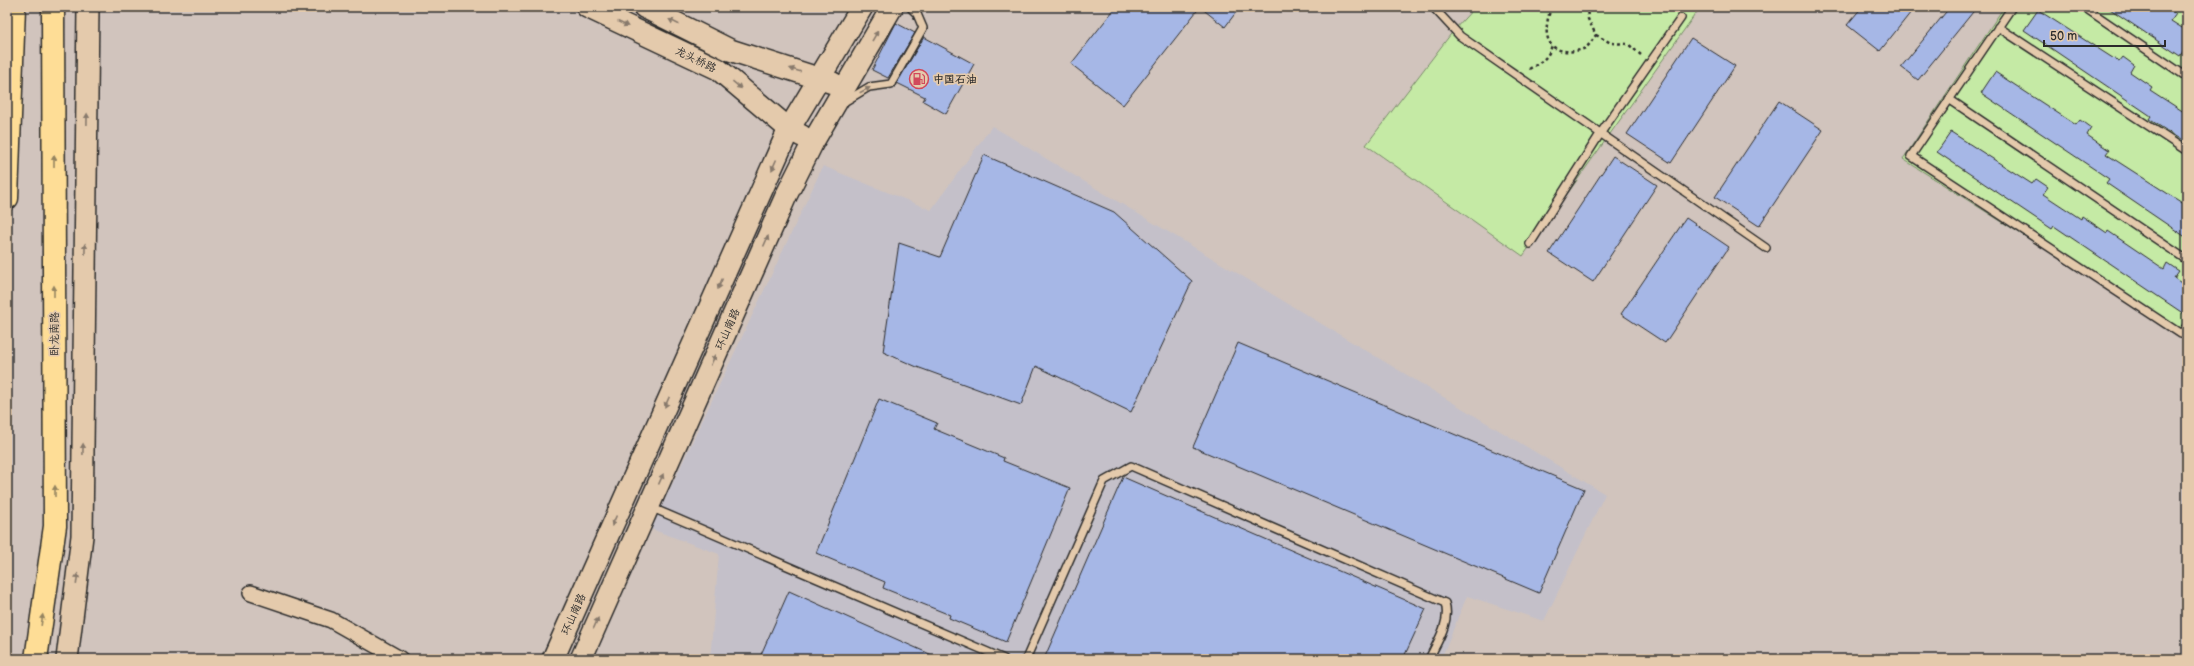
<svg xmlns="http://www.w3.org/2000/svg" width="2194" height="666" font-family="'Balsamiq Sans','LXGW WenKai TC',sans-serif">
<rect width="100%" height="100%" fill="#d1c4bd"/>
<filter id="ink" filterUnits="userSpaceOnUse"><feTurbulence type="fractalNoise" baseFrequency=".025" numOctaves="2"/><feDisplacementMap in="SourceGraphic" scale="8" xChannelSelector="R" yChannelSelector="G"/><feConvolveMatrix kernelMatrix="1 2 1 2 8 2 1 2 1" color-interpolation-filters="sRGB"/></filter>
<g filter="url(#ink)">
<path fill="#c4c0c9" d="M992,126L1605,494L1544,621L1467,596L1441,659H710L719,554L651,529L823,166L931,210Z"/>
<path fill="#c5eaa5" stroke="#788a68" d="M1475,7H1697L1699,9L1523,256L1366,145L1454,30Z
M2004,7H2187V335L2185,338L1903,159Z"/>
<path fill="#a6b7e6" stroke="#2b2b2b" d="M1116,7H1240L1225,27L1200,7L1123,105L1071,64Z
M1862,7H1915L1880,51L1847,25Z
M1950,7H1977L1918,80L1901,67Z
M2107,7H2166L2176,14L2171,21L2187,31V45L2180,56Z
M2038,10L2119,62L2123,57L2134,65L2130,72L2152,87L2150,90L2187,114V144L2149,119L2151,116L2024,30Z
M896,23L915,33L888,78L872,70Z
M924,37L974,64L946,114L923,101L925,97L897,83Z
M1691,38L1735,66L1671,163L1627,134Z
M1995,72L2076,125L2080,120L2091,128L2087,135L2109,150L2106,154L2187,206V238L2106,183L2109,179L1981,93Z
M1779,101L1823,130L1759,226L1715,197Z
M1951,132L2032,184L2036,179L2048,187L2043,194L2081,219L2082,216L2107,233L2108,231L2164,269L2167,263L2179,271L2174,278L2187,287V316L2054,226L2052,229L1937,152Z
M984,155L1114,212L1192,281L1131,412L1036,366L1021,405L917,367L883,352L899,243L940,257Z
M1613,156L1657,185L1593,282L1549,253Z
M1686,218L1729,247L1665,343L1621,314Z
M1238,343L1584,489L1539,593L1193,447Z
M879,399L937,423L934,429L1004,458L1003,461L1070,488L1006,642L949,618L950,615L883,588L885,582L816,553Z
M1123,477L1426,609L1403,659H1044Z
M789,591L849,618L941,659H759Z"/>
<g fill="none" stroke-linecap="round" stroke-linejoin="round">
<defs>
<path id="lane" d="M1433,7L1460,36L1766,248
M2012,7L1911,156L2181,334L2187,326
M2084,7L2187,77
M1998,27L2187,151
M1949,99L2187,260
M844,102L869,87L891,84L923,28L917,14L910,7
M1530,244L1600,134L1681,18
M650,507L1004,659
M1026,659L1104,481L1131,466L1445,603C1451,622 1437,642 1429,659"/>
<path id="street" d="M251,593L331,620L400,659"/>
<path id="secondary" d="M587,7L718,69L789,129L802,136
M644,7L730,50L833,83
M67,659L82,536L88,7
M553,659L789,129L862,7
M581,659L786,196L813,142L892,7"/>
<path id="highway" d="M7,198L14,7
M36,659L55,526L53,7"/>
</defs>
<use href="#lane" stroke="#2b2b2b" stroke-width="10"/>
<use href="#street" stroke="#2b2b2b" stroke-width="18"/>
<use href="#secondary" stroke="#2b2b2b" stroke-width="24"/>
<use href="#highway" stroke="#2b2b2b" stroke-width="25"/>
<path stroke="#2b2b2b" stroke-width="2.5" stroke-dasharray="3 3" stroke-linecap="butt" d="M1551,7C1548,18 1544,31 1549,41C1554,53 1573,53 1583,49C1589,47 1592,40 1596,35L1588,19L1587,7
M1596,35L1611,43L1628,44L1641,55
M1529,69C1541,62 1548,59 1552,45"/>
<use href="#lane" stroke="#e4caac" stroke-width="7"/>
<use href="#street" stroke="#e4caac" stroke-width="15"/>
<use href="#secondary" stroke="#e4caac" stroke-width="21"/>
<use href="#highway" stroke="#fedd96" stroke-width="22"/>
</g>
<defs><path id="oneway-solid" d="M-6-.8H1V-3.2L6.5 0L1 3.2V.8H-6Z"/></defs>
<g fill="#887a6c">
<use href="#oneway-solid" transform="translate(674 22) rotate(-153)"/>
<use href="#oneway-solid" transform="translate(623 24) rotate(25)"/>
<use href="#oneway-solid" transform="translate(875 36) rotate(-60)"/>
<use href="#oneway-solid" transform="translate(795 70) rotate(-163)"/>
<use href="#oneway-solid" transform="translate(737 85) rotate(40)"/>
<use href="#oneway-solid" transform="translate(865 90) rotate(-27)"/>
<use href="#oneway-solid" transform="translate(87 119) rotate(-89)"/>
<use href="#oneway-solid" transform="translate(774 165) rotate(114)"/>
<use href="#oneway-solid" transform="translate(766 241) rotate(-66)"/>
<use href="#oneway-solid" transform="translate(85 249) rotate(-89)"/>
<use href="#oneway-solid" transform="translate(720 284) rotate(114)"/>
<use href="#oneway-solid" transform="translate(713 360) rotate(-66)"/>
<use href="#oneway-solid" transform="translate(667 402) rotate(114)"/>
<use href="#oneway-solid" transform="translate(83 449) rotate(-89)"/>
<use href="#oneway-solid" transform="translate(661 479) rotate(-66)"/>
<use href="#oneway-solid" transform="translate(614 521) rotate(114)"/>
<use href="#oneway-solid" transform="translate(77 579) rotate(-83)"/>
<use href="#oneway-solid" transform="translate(596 623) rotate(-66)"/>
</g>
<g fill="#948460">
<use href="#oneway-solid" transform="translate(54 161) rotate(-90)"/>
<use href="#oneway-solid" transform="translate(54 291) rotate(-90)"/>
<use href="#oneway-solid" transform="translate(55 491) rotate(-90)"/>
<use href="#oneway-solid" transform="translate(42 620) rotate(-82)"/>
</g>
</g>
<defs>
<symbol id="fuel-ring" viewBox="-11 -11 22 22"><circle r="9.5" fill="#e4caac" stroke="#d1495b" stroke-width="1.5"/><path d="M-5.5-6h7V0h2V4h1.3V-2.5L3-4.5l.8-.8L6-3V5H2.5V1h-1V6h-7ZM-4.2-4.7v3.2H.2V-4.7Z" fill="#d1495b"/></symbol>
</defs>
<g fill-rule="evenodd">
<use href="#fuel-ring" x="908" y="68" width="22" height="22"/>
</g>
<g text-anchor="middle" stroke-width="3.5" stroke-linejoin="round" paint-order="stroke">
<g font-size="11" fill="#2b2b2b" stroke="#e4caac">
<text transform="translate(696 59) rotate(26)" y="4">龙头桥路</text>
<text transform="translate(727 329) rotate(-66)" y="4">环山南路</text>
<text transform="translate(54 334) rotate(-90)" y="4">卧龙南路</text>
<text transform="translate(573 614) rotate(-66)" y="4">环山南路</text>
</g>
<g font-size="11" font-weight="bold" fill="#2b2b2b" stroke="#e4caac" text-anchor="start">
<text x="933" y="83">中国石油</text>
</g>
</g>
<rect width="2194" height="666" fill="none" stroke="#e4caac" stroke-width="24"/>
<rect x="12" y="12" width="2170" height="642" fill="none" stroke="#2b2b2b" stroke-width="1.5" filter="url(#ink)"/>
<path d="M2044 40v6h121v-6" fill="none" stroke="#2b2b2b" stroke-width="2"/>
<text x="2050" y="40" font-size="12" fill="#2b2b2b" stroke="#e4caac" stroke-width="3" paint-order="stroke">50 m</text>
</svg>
